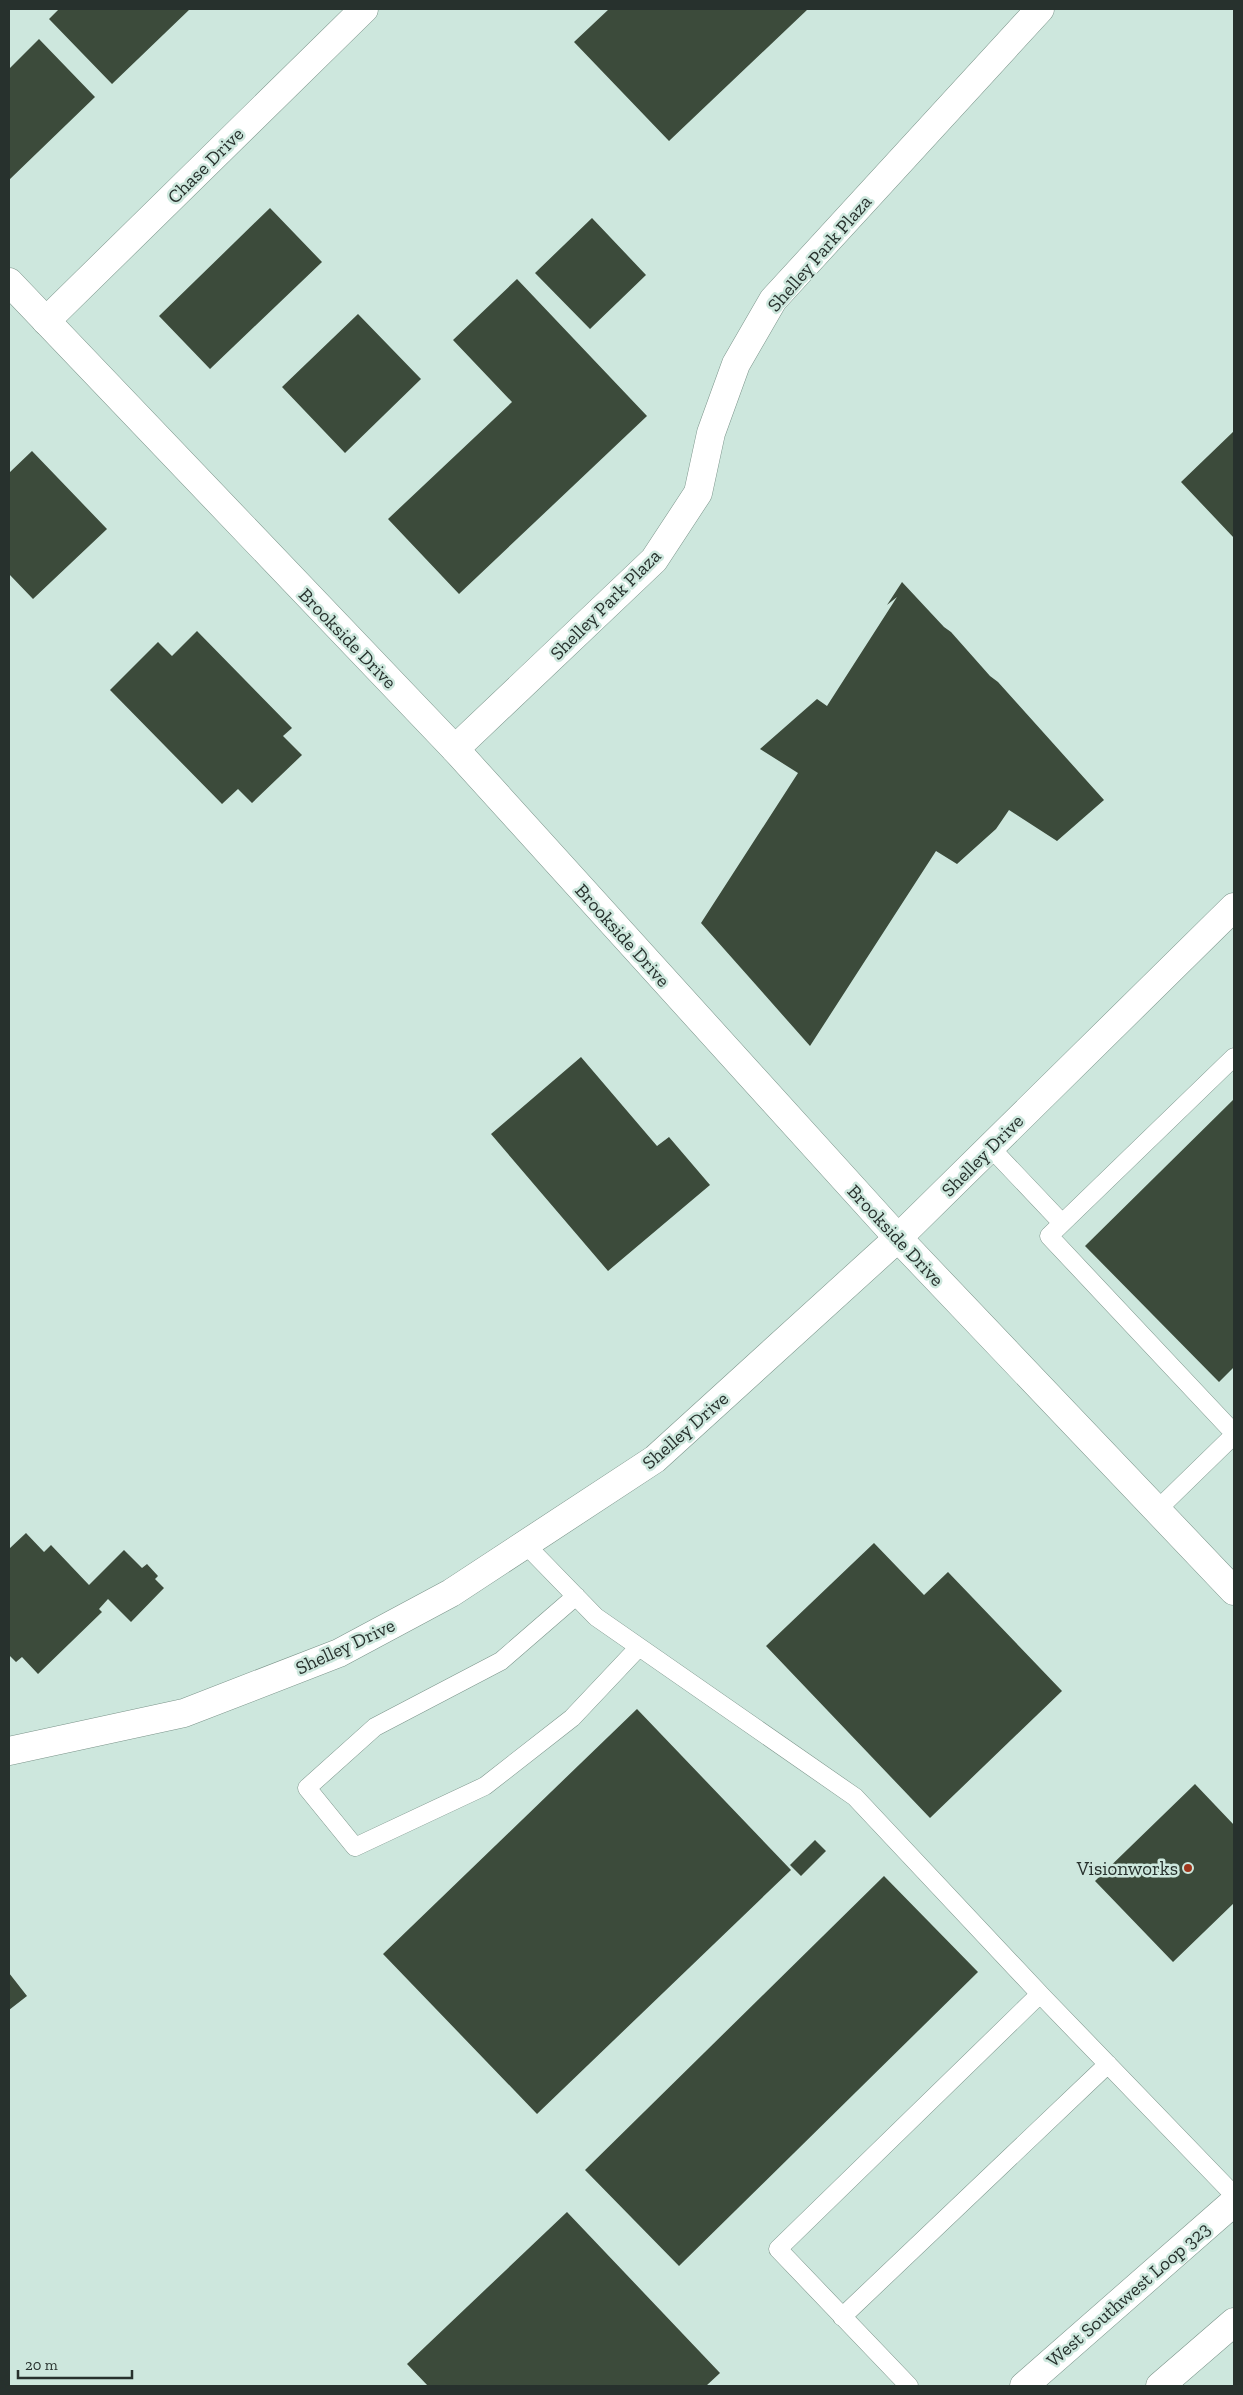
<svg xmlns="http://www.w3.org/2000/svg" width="1243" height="2395" font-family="'Zilla Slab',serif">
<rect width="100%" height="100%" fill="#cde7dd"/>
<path fill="#3c4b3b" d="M59,9H190L112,84L49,19Z
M609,9H808L669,141L574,42Z
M39,39L95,97L9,180V69Z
M270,208L322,262L210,369L159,316Z
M592,218L646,275L590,329L535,273Z
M517,279L647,416L459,594L388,519L512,402L453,340Z
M358,314L421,379L345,453L282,387Z
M1234,431V538L1181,482Z
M32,451L107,529L33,599L9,574V473Z
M902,582L944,627L951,632L990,676L998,682L1104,800L1057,841L1009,810L996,829L957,864L936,851L810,1046L701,923L798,773L760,749L817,699L827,706L897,597L887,605Z
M197,631L292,728L283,736L302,755L252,803L238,789L222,804L110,690L158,642L172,656Z
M581,1057L657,1146L669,1137L710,1185L608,1271L491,1134Z
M1234,1099V1367L1219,1382L1085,1246Z
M26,1533L44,1552L51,1545L89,1585L124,1550L142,1568L147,1564L158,1576L155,1579L164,1588L131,1622L108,1599L99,1609L102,1612L38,1674L22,1657L16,1662L9,1655V1549Z
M874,1543L924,1595L948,1572L1062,1691L930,1818L766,1646Z
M637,1709L791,1870L537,2114L383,1954Z
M1195,1784L1234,1825V1903L1173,1962L1095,1881Z
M815,1840L826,1851L801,1876L790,1865Z
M884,1876L978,1972L679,2266L585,2170Z
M9,1973L27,1996L9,2010Z
M567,2212L720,2373L706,2386H428L407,2364Z"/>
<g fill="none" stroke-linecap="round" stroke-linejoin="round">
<defs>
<path id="lane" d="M1234,1057L1049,1236L1234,1433
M990,1147L1062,1223
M1157,1510L1234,1435
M526,1545L596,1617L855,1797L1040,1994
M576,1596L501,1661L375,1727L307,1788L355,1847L485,1786L572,1718L639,1647
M842,2317L1108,2064
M909,2386L778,2249L1040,1994L1234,2195"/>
<path id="street" d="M46,321L364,9
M455,749L654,560L698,493L711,433L736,364L773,300L1040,9
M9,1751L184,1713L339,1653L451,1593L655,1459L898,1238L1234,907"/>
<path id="secondary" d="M9,282L455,749L898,1238L1234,1591"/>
<path id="highway" d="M1024,2386L1234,2202
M1160,2386L1234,2322"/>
</defs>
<use href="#lane" stroke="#7b948a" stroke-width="19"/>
<use href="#street" stroke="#7b948a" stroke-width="29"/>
<use href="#secondary" stroke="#7b948a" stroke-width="29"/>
<use href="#highway" stroke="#7b948a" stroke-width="29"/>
<use href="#lane" stroke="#fff" stroke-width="18"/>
<use href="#street" stroke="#fff" stroke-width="28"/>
<use href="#secondary" stroke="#fff" stroke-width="28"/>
<use href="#highway" stroke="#fff" stroke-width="28"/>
</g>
<circle fill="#9e361c" stroke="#cde7dd" stroke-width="2" cx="1188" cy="1868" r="5"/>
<g text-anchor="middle" stroke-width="5" stroke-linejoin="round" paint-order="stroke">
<g font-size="19" fill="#27312d" stroke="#cde7dd">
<text transform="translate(205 165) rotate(-45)" y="7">Chase Drive</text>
<text transform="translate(819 253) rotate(-49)" y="7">Shelley Park Plaza</text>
<text transform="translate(605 604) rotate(-45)" y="7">Shelley Park Plaza</text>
<text transform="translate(348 638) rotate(46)" y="7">Brookside Drive</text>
<text transform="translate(623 935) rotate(48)" y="7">Brookside Drive</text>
<text transform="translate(982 1155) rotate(-45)" y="7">Shelley Drive</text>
<text transform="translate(896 1235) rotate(47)" y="7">Brookside Drive</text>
<text transform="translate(685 1430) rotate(-41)" y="7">Shelley Drive</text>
<text transform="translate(345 1646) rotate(-25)" y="7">Shelley Drive</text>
<text transform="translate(1128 2294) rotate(-41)" y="7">West Southwest Loop 323</text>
</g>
<g font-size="19" fill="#27312d" stroke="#cde7dd" text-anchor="end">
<text x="1178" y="1875">Visionworks</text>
</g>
</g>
<rect width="1243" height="2395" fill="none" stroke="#27312d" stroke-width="20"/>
<path d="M18 2370v8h114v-8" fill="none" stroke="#27312d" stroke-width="2.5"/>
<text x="25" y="2370" font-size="15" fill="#27312d" stroke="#cde7dd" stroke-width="4" paint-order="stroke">20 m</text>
</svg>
